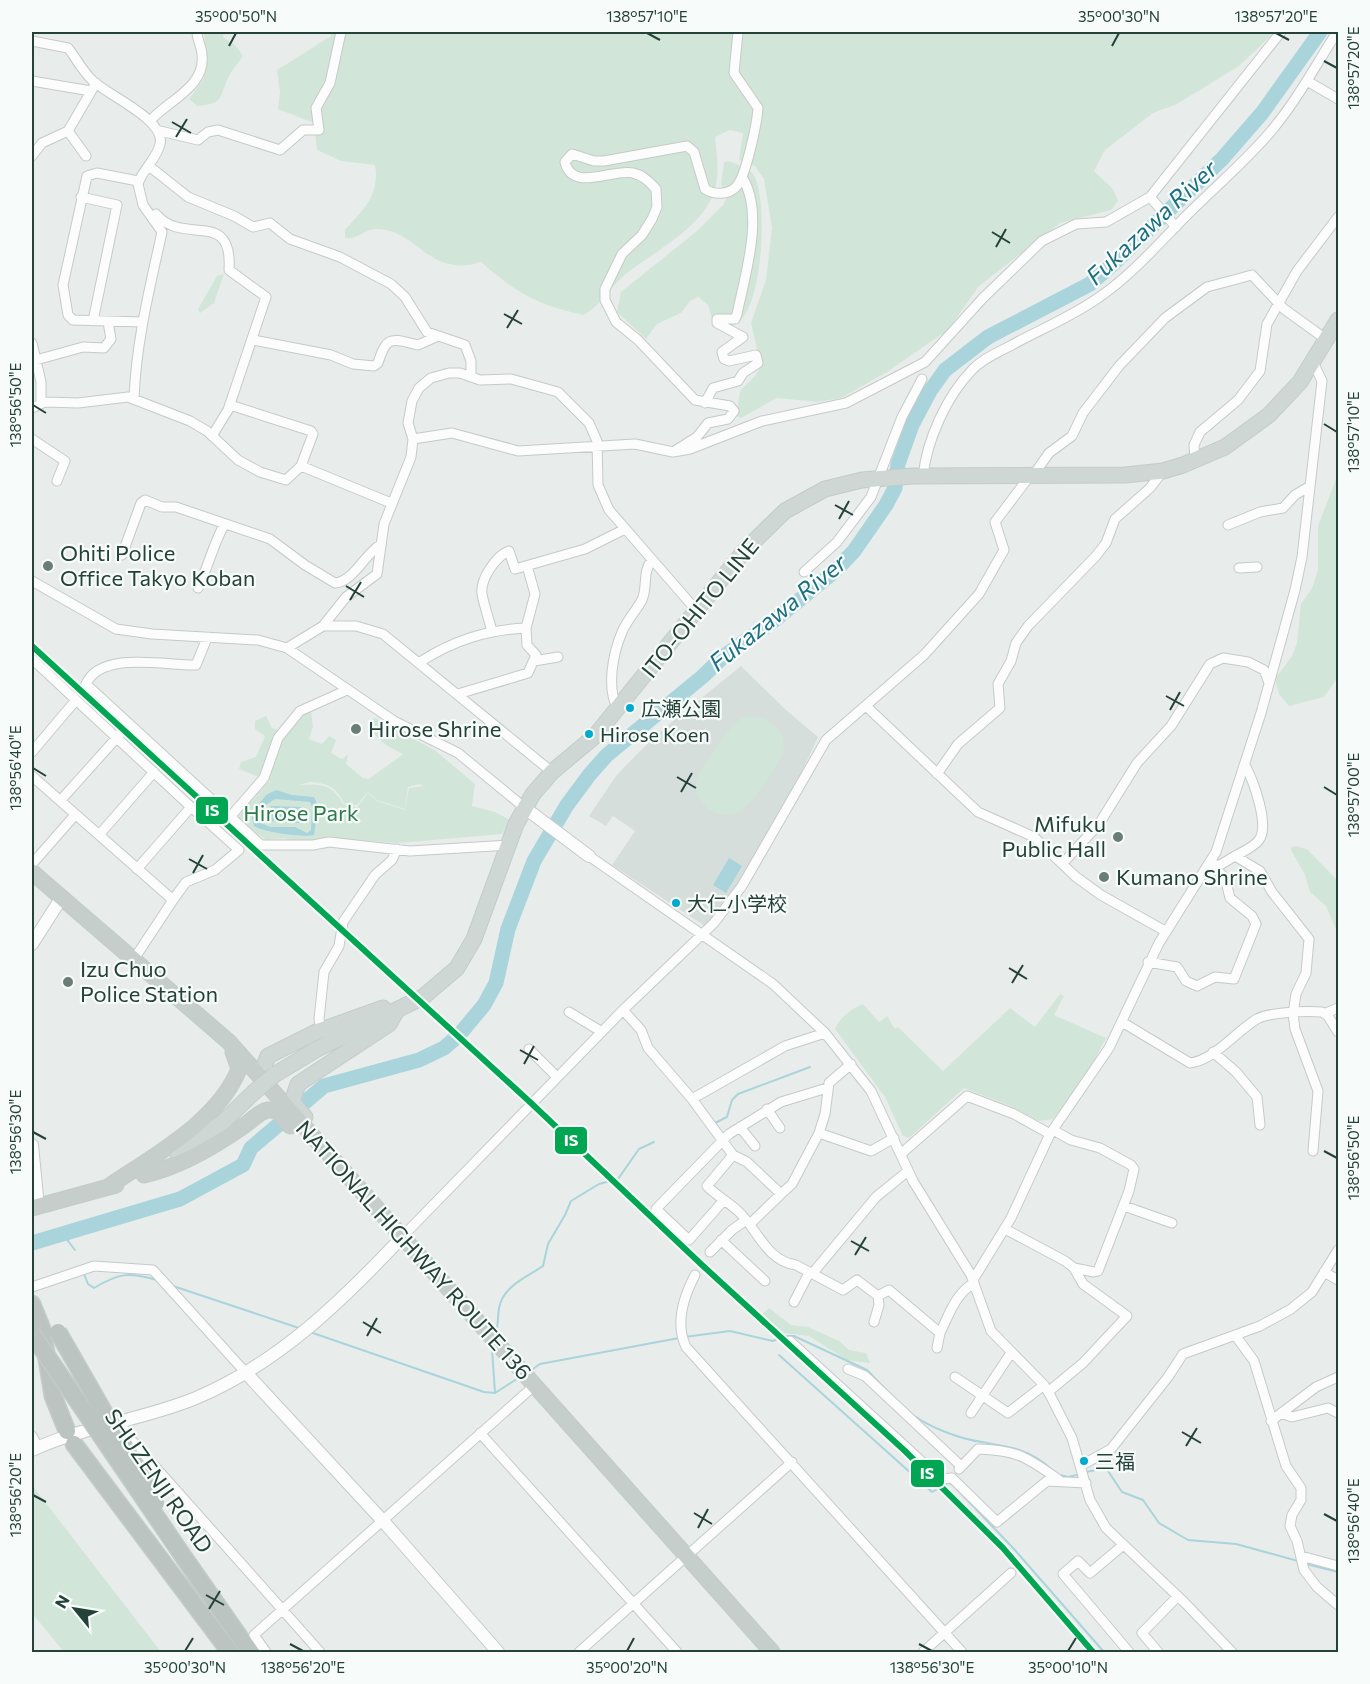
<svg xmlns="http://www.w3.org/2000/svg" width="1370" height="1684" font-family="Commissioner,'Noto Sans JP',sans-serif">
<rect width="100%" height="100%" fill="#e8edeb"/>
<path fill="#d6dedb" d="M741,666L786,710L818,737L789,799L733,893L705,926L612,865L635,831L613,816L606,826L589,816L616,776L636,755L667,726Z"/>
<path fill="#d1e6d8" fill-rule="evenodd" d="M204,32H224L223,37L236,46L243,56C239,63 232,69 229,76C218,98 226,103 197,106L189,99L203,80L206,58Z
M331,32H1275L1239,66L1177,104L1153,113L1105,150L1094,171L1113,189L1118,201L1111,210L1060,223L979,286L948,330L887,372L841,398L817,402L777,398L741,418L736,416L740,391L755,376L761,366L751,323L766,280L772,228L764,179L755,166L739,160L743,133L730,130L715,137C716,150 719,165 717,178C713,223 659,248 627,273C611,286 602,304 584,315C537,305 518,294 481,262C428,279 417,228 375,229C365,229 356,241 345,238V230C364,209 380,195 375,165L341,161L317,150L314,123L278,109L280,92L277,70L331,36Z
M729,161C737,165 748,167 753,174C769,196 763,309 737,323C729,328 719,322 712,318L708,305L698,297L690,301L681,313L657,324L646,339L617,312L621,292L697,231L723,205L728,195L721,185L724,162Z
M224,274L214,303L200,313L198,309L217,276Z
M1338,474V677L1324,697L1289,706L1279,694L1275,679L1292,656L1297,643L1301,604L1312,588L1318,570V526Z
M311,711L313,727L309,739L322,744L329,736L336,740L331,753L342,759L348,755L346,764L363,778L369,779L403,754C389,747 373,739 369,722L375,718L436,751L475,784L472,806L495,812L510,820L502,834L399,843L331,838L297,842L284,838L266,840L239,820V816L268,782H271L239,769L241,762L256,757L265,736L255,729V721L266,716L272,728L288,733L301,714ZM310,782C327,783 336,787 344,803L357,805L368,792L377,800L405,809L408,787L419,784L424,786L409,788L405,810L377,801L368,793L357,807L343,804C332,783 319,784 299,785Z
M745,717C768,716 787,728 783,753C776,768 752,805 738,812C717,822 691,802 697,779C701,768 711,757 717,747C725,736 732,723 745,717Z
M1296,846L1307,849L1338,881V934L1326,906L1310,892L1305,875L1291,850V847Z
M1060,994L1064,996L1054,1015L1106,1038L1086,1076L1053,1119L1039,1121L1008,1105L964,1088L909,1138L903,1136L885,1097L835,1029C839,1018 852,1008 863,1004L879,1022L887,1016L895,1029L898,1027L943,1071L1010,1008L1035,1027Z
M769,1308L791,1325L808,1327L839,1341L849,1350L866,1353L870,1363L847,1360L809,1336L784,1333L761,1315Z
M32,1485L161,1652H64L32,1613Z"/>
<path fill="#a9d4db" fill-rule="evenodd" d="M276,790L292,795L314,797L318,807L314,835C305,838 262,832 254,826L251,814L266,795ZM275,799L310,802L312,807L311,830L307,833L295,827H270L259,822L257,816L261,808Z
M271,806L301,807L300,823L270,821Z
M729,858L742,866L726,893L713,885Z"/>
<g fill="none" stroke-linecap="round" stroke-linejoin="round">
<path stroke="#a9d4db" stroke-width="2" d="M713,1124L727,1117L732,1100L738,1094L810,1067
M62,1233L75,1250
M84,1274L88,1284L94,1288C119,1273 128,1272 157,1280
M173,1286L299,1328
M497,1328C498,1321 498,1315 499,1308C503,1286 527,1277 543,1266L548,1244L565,1215L571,1201L599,1184L618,1179L639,1149L654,1142
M310,1332L484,1392L495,1393L520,1377
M684,1337L730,1331L773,1341L785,1336H794L867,1370L893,1397
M492,1349L495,1393
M779,1355L932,1492L948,1483L952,1484L1014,1549L1104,1652
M530,1371L540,1364L679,1338
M913,1415C931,1428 960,1439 982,1442C1010,1447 1029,1449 1050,1468
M1086,1472L1106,1468L1122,1492L1143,1500L1159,1523L1188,1540L1236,1544L1298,1561
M1060,1475L1068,1477L1081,1474
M1306,1564L1338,1572"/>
<path stroke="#a9d4db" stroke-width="15" d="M32,1243L180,1199L243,1165L251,1148L324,1086L419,1060L444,1048L459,1035L484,1005L496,983L508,929L534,861L567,805L590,774L607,755L702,677L724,656L776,619L835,571L854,551L886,505L895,488L898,464L912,425L930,391L945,370L988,337L1090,284L1113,264L1222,159L1262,113L1320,32"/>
<defs>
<path id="minor" d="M32,41L68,48C77,59 82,71 93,81C109,96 166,120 160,144C157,159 142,170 138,184L143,205L162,232C150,287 136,342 134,399
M32,81L91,91
M1307,81L1338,99
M150,121C167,101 206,87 202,55C202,47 197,40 197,32
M68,131L86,156
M160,131L198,140L208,132L218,130L280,150L303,130H319L316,108L330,83L341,32
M32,156L42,143L68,131L96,83
M149,166L188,197L234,216L253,227L270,223L290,239L340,257L391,284L405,297L427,332L465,345L471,361V377
M138,181L97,173L87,176L63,285L68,315L73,320L142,322
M81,197L117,205L93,321
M156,214C183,247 233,207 229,270L266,297L228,410L212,436
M1176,227L1150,197L1281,32
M253,340L331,355L353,364L374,366L378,363C387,334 392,339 418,345L436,337
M32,343L41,382V402
M36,360L83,347L104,348L111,339L108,322
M705,403L713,388L738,381L743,373L758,363L756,355L729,361L724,359L722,352L743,337L717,323V319H735L737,314C745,275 765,213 742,177
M230,405L311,431L313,434L301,466L391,503
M32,408L45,402L78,403L128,397L190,421L207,431L238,460L260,472L286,480L301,466
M32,439L65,461L57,481
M413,439L452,433L518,451L635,444L673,452L690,449L762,421L846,403L925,362L983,298L1042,241L1076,224L1106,222L1150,197
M673,452L697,437L708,423L728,419L734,411L730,406L695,400L638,340L616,322L605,300V289L622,254L642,235L652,219L657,207L656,189C650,182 643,175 633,173C613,168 572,193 565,162L572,154L594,161H604L687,146L694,152L705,189C714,195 728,195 736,187C746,177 757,123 758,108L734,73L738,32
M1195,461L1194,445L1200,432L1238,400L1260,371L1267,324L1297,271L1338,217
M923,476C927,440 946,397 972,370C982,359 997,353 1010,346C1039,330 1071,317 1098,298C1132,275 1159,243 1188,214C1216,186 1246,161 1272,130C1297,100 1316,65 1337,32
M1032,477L1049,453L1072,436L1083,413L1119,366L1165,318L1207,287L1252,275L1284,309L1327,340
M1228,525L1260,512L1283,508L1295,495L1310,486
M122,555L141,503L145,500L162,507H176L270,539L305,565L335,583C353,582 365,554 380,545
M1239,568L1257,567
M804,572L837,542L871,497L902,417L922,379
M32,581L116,629L152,634L258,640L287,648L394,721L458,753L525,808
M198,588C208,567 213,545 224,525
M323,626H356L383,634L552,772
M492,631C489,620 484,605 482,594C480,579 496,556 509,551L515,569L585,549L625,529
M207,638L196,665C166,666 101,650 86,684L261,845H313L329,842L410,851L510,845
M287,648L323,626L346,597L377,574L384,524L411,457L413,439L408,423L412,401L419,388L431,378L449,373H460L480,380L511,379L558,392L589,423L597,441L598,485L609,510L697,611
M32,659L191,807L137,869
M534,661L558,657
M420,662C454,640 487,630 526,628L535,594L527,566
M458,694L528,673L536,655L527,645L526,628
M866,706L978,812L1034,837L1076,877L1101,895L1165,931
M618,709C606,689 613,653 622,632C627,620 636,611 642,600C648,586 642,572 652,560
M32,752L76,700
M937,774L958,744L1000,708L998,684L1011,661L1016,643L1028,626L1096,556L1106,543L1115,519L1150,488L1163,471
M32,776L173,900L134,959
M60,801L129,724
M230,817L264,778L278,738L300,711L347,690
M99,835L154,772
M589,856L773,984L825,1033L871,1091L913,1181L971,1275L991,1331L1044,1385L1050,1395L1072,1438L1090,1500L1106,1528L1185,1603L1232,1652
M1235,856C1242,852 1254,847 1259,840C1270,825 1253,780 1245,765
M1063,863L1099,824L1137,763L1171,726L1210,664L1223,658L1248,662L1264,670L1269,683
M32,864L75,815
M1210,865H1220L1235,856L1260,871L1272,892L1309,939L1306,973L1296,994L1293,1014L1295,1029L1318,1091L1313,1151
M173,900L186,882L215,870L239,850L191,807
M1148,962L1177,967L1186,981L1197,986L1215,977L1234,979L1256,924L1252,916L1230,898L1225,878L1213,866
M623,1010L641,1030L648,1048L692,1099L785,1046L825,1033
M569,1012L602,1032
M1326,1013L1338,1008
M1122,1022L1190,1063C1215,1060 1236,1031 1257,1019C1269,1012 1307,1011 1322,1012L1328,1016L1338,1032
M321,1029L319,1019L324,972L339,946L343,922L375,875L392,860L397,849
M529,1049L557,1077
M1213,1052L1236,1072L1257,1097L1260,1125
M692,1099L733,1155L747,1162L781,1194L792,1184L819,1133L871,1151L894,1138
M767,1109L780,1128
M740,1127L755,1146
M1053,1130L1071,1140L1100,1148L1131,1165L1134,1169L1129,1191L1098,1271L1094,1272L1074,1268
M819,1133L825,1114L829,1083L851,1064
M902,1153L967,1096L1014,1114L1050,1134
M733,1155L707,1186C717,1196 728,1202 738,1211C757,1228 766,1261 796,1265L843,1290L857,1280L878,1296L889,1290L940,1333C949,1315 955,1294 974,1283
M724,1200L689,1240L656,1209L729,1134L781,1102L827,1088
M1124,1206L1172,1223
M750,1224L781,1194
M1005,1229L1065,1261L1074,1268L1083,1284L1127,1316L1083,1363L1048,1392
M403,1236L623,1010L714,923L742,886L826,740L924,655L979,594L1004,550L995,522L1029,477
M721,1240L765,1281
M710,1252L732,1230L746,1220
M1324,1272L1338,1280
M812,1274L876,1197L908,1171
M695,1275C684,1296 675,1324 686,1347L962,1652
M973,1280L1011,1218L1050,1134L1109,1048L1159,943L1216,852L1261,713L1295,590L1302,557L1322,381L1313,362
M32,1287L94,1266L153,1270L246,1373
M794,1302L809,1273
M874,1322L879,1305L878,1296
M1235,1335L1254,1361L1286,1466L1301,1488V1500L1292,1515L1290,1526L1297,1541L1304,1570L1317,1587L1338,1605
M790,1341L941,1479L952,1478L997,1522L1047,1481L1086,1483
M937,1348L940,1333
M848,1369L865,1376L961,1466
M955,1377L1008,1413L1044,1385
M971,1413L1011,1353
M1281,1413L1292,1417L1328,1408L1338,1413
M1271,1421L1316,1387L1338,1377
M121,1422L126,1434L320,1652
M480,1433L677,1652
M32,1436L38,1447
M1082,1465L1111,1449L1168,1377L1183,1354L1260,1326L1291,1309L1312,1292L1338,1250
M959,1469L978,1449C1018,1450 1028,1458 1059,1480
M1122,1546L1090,1573L1078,1561L1063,1574L1129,1652
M1301,1556L1338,1566
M266,1652L254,1635L535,1385
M579,1652L792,1462
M923,1652L1011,1573
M1158,1652L1142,1633L1178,1596"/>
<path id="tertiary" d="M525,808L589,856
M32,944L62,897
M32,1145L38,1207
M246,1373L383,1521L498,1652
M32,1450C84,1426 143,1420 196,1398C279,1363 343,1300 403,1236"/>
<path id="primary" d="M274,1075L317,1049L423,997L457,968L474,939L516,824L533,794L552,772L595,736L745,550L785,511L825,489L862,480L913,476L1125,475L1163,471L1183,465L1225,447L1269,415L1300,382L1338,320
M260,1076L268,1056L316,1032L383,1008
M305,1117L292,1102L298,1084L389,1024L396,1012
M178,1154L223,1122L253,1093"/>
<path id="trunk" d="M32,872L229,1042L772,1652
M144,1175C180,1167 215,1146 245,1125C252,1120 263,1108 273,1110C280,1112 286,1121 290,1126
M108,1187C153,1156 218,1122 239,1069L233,1052
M32,1208L116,1185"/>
<path id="motorway" d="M32,1304L42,1329L53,1396L67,1431
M74,1444L230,1652
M185,1559L250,1652"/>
</defs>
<use href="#minor" stroke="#c5cac8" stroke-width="11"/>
<use href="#tertiary" stroke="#c5cac8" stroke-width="14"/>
<use href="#primary" stroke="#c3ccc9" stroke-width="17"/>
<use href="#trunk" stroke="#c3ccc9" stroke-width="17"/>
<use href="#motorway" stroke="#c3ccc9" stroke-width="19"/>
<use href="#minor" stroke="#fcfcfc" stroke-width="9"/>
<use href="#tertiary" stroke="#fcfcfc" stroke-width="12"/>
<use href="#primary" stroke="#cfd7d5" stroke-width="15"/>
<use href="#trunk" stroke="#c6cecc" stroke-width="15"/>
<use href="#motorway" stroke="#bcc4c2" stroke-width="16"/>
<defs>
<path id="primary-bridge" d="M253,1093L274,1075"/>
<path id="motorway-bridge" d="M58,1332L156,1503
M32,1334L185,1559"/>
</defs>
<use href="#primary-bridge" stroke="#c3ccc9" stroke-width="17" stroke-linecap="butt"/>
<use href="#motorway-bridge" stroke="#c3ccc9" stroke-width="19" stroke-linecap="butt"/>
<use href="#primary-bridge" stroke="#cfd7d5" stroke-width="15"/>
<use href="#motorway-bridge" stroke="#bcc4c2" stroke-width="16"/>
<defs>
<path id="rail-1" d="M32,646L531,1103L702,1265L905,1451L1003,1548L1093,1652"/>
</defs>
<use href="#rail-1" stroke="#f7fbf9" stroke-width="10"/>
<use href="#rail-1" stroke="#00a651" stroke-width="6"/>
</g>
<path fill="none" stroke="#24423a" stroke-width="2" d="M647,33L660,40M1276,33L1289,40M229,46L236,33M1112,46L1119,33M1324,61L1337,68M172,122L191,133M176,137L187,119M992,232L1010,243M996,247L1006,229M504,314L522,324M507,328L518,310M33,405L46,413M1324,424L1337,432M835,505L853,515M839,519L849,501M346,586L364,597M350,600L361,582M1166,696L1184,706M1170,710L1180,692M33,768L46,776M677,777L696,788M1324,787L1337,795M681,792L692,773M189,859L207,869M193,873L203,855M1009,968L1027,979M1012,983L1023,965M520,1050L538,1060M524,1064L534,1046M33,1132L46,1139M1324,1151L1337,1158M851,1241L869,1251M855,1255L866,1237M363,1322L381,1333M367,1336L377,1318M1182,1432L1201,1443M1186,1446L1197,1428M33,1495L46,1502M694,1513L712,1524M1324,1514L1337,1521M698,1528L708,1509M206,1595L224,1605M209,1609L220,1591M290,1644L303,1651M919,1644L932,1651M185,1651L193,1638M627,1651L634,1638M1068,1651L1076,1638"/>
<g fill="#697e78" stroke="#f7fbf9" stroke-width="2">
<circle cx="48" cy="566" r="6"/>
<circle cx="356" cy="729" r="6"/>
<circle cx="1118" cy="837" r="6"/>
<circle cx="1104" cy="877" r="6"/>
<circle cx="68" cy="982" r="6"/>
</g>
<g fill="#00a9ce" stroke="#f7fbf9" stroke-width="2">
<circle cx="630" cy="708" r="5"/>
<circle cx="589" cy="734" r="5"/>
<circle cx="676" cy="903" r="5"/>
<circle cx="1084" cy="1461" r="5"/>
</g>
<g text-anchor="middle" stroke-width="4.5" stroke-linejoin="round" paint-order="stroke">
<g font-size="20" fill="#24423a" stroke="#f7fbf9" text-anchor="start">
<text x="641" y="716">広瀬公園</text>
<text x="600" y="742">Hirose Koen</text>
<text x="687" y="911">大仁小学校</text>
<text x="1095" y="1469">三福</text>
</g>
<g font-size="22" fill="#24423a" stroke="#f7fbf9" text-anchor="start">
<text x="60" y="561">Ohiti Police<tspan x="60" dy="25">Office Takyo Koban</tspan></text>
<text x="368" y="737">Hirose Shrine</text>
<text x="1106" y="832" text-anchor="end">Mifuku<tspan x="1106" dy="25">Public Hall</tspan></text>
<text x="1116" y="885">Kumano Shrine</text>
<text x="80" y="977">Izu Chuo<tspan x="80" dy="25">Police Station</tspan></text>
</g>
<g font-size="22" fill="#24423a" stroke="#f7fbf9">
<text transform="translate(700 608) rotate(-51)" y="8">ITO-OHITO LINE</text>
<text transform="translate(414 1250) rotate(48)" y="8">NATIONAL HIGHWAY ROUTE 136</text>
<text transform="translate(159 1481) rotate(55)" y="8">SHUZENJI ROAD</text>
</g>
<g font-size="22" fill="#2d7a4b" stroke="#f7fbf9">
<text x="301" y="821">Hirose Park</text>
</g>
<g font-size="24" font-style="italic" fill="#1c6f80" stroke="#f7fbf9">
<text transform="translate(1152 223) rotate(-43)" y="8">Fukazawa River</text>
<text transform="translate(778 613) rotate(-39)" y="8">Fukazawa River</text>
</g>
</g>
<g stroke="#f7fbf9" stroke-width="2">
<rect x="195" y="796" width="34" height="29" rx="6" fill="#00a651"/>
<rect x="554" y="1126" width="34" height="29" rx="6" fill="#00a651"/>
<rect x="910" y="1459" width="35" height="29" rx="6" fill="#00a651"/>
</g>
<g font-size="16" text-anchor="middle" font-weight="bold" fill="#fff">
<text x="212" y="816">IS</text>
<text x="571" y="1146">IS</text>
<text x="927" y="1479">IS</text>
</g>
<rect width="1370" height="1684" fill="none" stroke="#f7fbf9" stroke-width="66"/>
<g transform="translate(75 1609) rotate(300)" stroke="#f7fbf9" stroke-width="4.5" paint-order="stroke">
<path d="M0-4.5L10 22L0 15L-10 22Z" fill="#24423a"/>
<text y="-9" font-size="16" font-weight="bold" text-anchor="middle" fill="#24423a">N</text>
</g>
<rect x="33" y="33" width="1304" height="1618" fill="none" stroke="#24423a" stroke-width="2"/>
<g font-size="15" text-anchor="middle" fill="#24423a">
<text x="236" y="22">35°00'50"N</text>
<text x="647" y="22">138°57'10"E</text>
<text x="1119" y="22">35°00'30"N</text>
<text x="1276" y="22">138°57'20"E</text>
<text transform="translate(1354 68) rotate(-90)" y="5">138°57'20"E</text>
<text transform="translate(16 405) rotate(-90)" y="5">138°56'50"E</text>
<text transform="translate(1354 432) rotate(-90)" y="5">138°57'10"E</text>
<text transform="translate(16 768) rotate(-90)" y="5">138°56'40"E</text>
<text transform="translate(1354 795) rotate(-90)" y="5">138°57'00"E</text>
<text transform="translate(16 1132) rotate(-90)" y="5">138°56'30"E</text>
<text transform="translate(1354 1158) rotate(-90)" y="5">138°56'50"E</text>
<text transform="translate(16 1495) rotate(-90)" y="5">138°56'20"E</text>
<text transform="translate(1354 1521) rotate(-90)" y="5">138°56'40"E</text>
<text x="185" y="1673">35°00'30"N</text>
<text x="303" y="1673">138°56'20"E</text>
<text x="627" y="1673">35°00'20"N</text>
<text x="932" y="1673">138°56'30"E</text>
<text x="1068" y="1673">35°00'10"N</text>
</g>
</svg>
